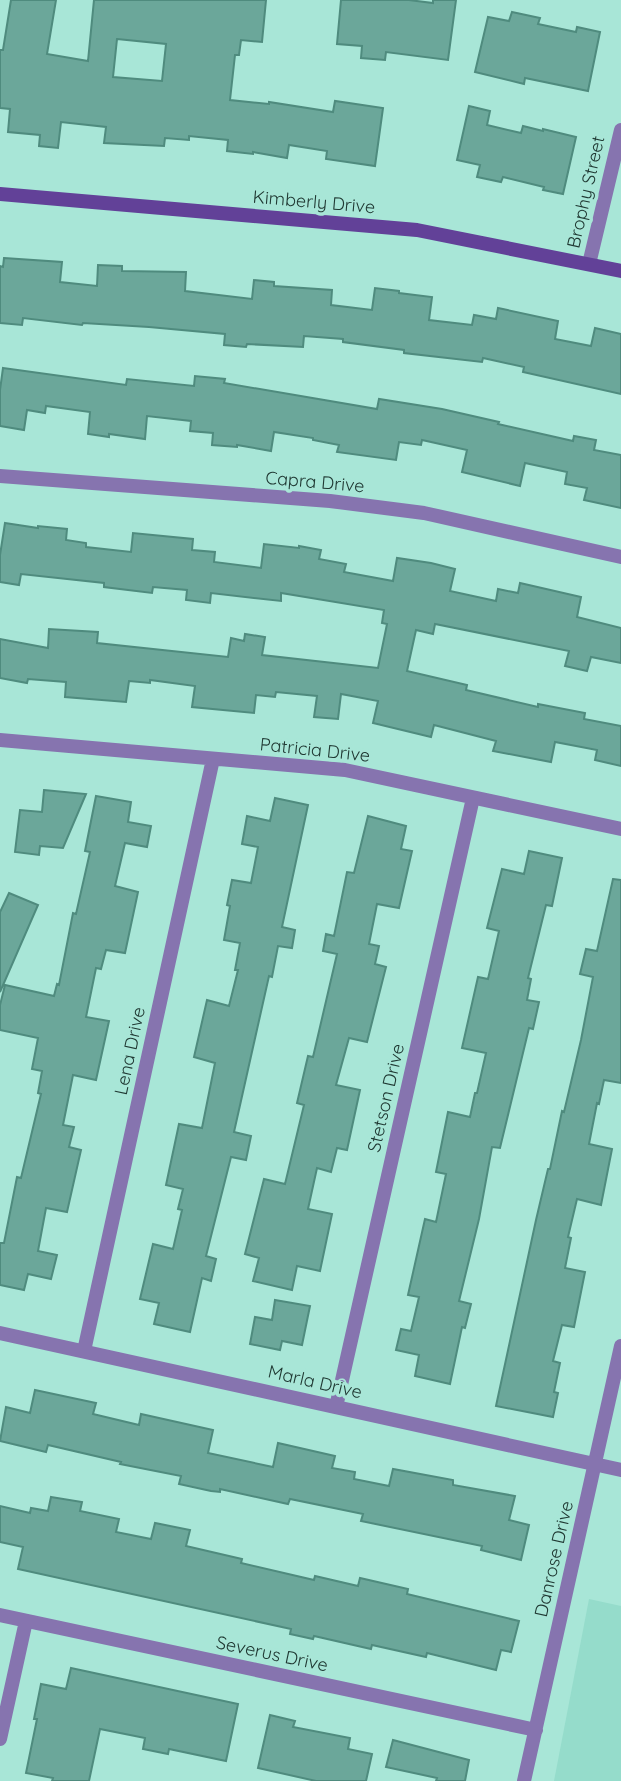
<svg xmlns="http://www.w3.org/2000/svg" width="621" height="1781" font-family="Quicksand,sans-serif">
<rect width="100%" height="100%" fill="#a8e6d7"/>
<path fill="#95dccb" d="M589,1599L621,1606V1781H554Z"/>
<path fill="#6ba79a" stroke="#4f8b7e" stroke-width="2" fill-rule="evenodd" d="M11,0H56L47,54L88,61L94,0H266L262,42L241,40L239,55H235L230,100L269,104V102L333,112L335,101L383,108L375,166L326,159L327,151L289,145L287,158L253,152V154L227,151L228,140L189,136V140L165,138L164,146L104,143L106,127L61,122L58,148L39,146L40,135L8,132L10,109L0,108V50H3ZM117,39L166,44L162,81L113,77Z
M341,0H409L433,3V0H456L448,60L386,52L385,60L361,58L362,46L337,44Z
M512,12L540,18L538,24L576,32L577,27L600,32L588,91L525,78L524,84L475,72L488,17L509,21Z
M469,106L490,111L487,125L521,133L523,126L543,131V129L576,137L563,194L543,190L544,187L503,177L501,182L477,177L480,165L457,160Z
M4,258L62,262L60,282L97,286L98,265L122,266V271L186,272L185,291L252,299L254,280L274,282V286L332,290L331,305L372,310L375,288L399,291V293L432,297L429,320L472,325L474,315L496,319L498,308L558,321L555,339L591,346L595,328L621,334V394L523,372L524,367L483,358L482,362L404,353V350L343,342V339L304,336L303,347L247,344L246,347L224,345L225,334L149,327L83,323L82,325L23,318L22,325L0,323V266L3,267Z
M3,368L126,385L127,379L194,386L195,376L225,379L224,383L377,409L379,399L442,409L499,422L498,424L573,441L574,436L596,440L594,450L621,455V508L584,500L587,488L565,484L567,472L525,463L520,486L462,472L467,450L422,440L421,445L399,442L396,460L337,452L339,445L313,440V438L274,432L271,451L237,445V447L212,445L213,433L190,431L191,421L147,416L145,439L109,434V437L88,434L90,412L46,406L45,413L27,410L24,430L0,426V390Z
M5,523L38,528V526L67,529L66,540L86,543V547L131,552L133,533L193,539L192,550L215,552L214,562L261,568L264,544L299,548V546L321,550L319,559L346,564L344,572L393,581L397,558L431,563L455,569L450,591L496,601L498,589L518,593L520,583L581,597L577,617L621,628V663L591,657L587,671L565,666L569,651L435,624L433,634L416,630L407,671L467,685L466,690L538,707V704L585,713L584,719L621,726V766L595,760L597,750L555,742L551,762L493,751L496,741L434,725L431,737L373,723L378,701L341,694L338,719L314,717L317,696L276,692L275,697L256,695L254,713L192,707L195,686L150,680V683L129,681L126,702L65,697L66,682L28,679L27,683L0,678V639L48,648L49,629L98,632L97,643L228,657L231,638L244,641L245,634L265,637L262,655L378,668L387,624L382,623L384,610L281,593V601L211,593L210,603L186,600L187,590L153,587L152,593L104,587V583L21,574L19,585L0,582V555Z
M44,790L86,794L63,848L40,846L39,855L15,852L20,810L42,812Z
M96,796L131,802L128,822L151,826L147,847L125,843L115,886L138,892L125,953L106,950L101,969L96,968L86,1017L109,1021L96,1080L73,1075L63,1125L74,1127L69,1147L81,1150L67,1212L46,1208L38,1251L57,1255L51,1279L28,1274L24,1290L0,1285V1243H4L17,1177L21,1178L41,1094L38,1093L42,1071L32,1069L38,1038L0,1030V1005L5,985L54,996L57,984L59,985L73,913L76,914L90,852L85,851Z
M275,798L308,805L282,927L295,930L292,948L278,946L272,977L269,976L234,1132L251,1136L246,1160L231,1157L206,1256L216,1259L211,1281L202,1278L190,1332L154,1324L159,1303L140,1299L153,1244L173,1249L182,1210L178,1209L183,1189L166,1185L179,1124L202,1128L215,1063L194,1057L207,1000L229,1006L238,970H235L240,943L224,940L230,906L227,905L232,880L251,883L258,847L242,844L247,816L270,821Z
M368,816L406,826L401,849L412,851L399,908L377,904L369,944L379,946L375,964L386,967L367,1042L349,1038L336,1085L360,1090L347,1150L337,1148L331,1172L317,1168L308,1209L332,1214L320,1271L297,1266L292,1290L253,1281L259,1258L245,1254L264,1179L285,1184L304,1105L297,1103L308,1056L313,1057L337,954L323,951L326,934L334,936L347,872L354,873Z
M529,851L562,858L552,906L546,905L528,978L531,979L527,1000L539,1002L533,1029L529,1028L500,1148L492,1147L479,1219L459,1301L471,1304L465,1328L462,1327L450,1384L415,1376L419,1355L396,1350L401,1329L411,1331L419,1297L408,1295L425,1219L436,1222L446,1174L436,1172L448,1112L470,1117L475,1093H477L486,1053L462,1048L478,977L488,979L499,931L487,928L502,869L524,874Z
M613,879L621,880V1083L604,1080L599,1104L597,1103L589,1144L612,1149L601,1205L577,1199L568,1237L571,1238L565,1268L585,1272L574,1327L562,1325L553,1361L560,1363L554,1392L558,1393L553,1417L496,1406L536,1220L548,1169H550L562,1111L564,1112L581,1040L593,977L580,974L586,949L597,951Z
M9,893L38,905L0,992V912Z
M275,1300L310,1306L302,1345L282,1341L280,1350L250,1344L255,1317L272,1320Z
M35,1390L96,1403L93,1414L139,1425L141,1414L213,1430L208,1453L273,1467L278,1443L335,1456L332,1468L355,1472L354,1479L389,1486L393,1469L453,1480V1485L515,1496L509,1520L529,1525L521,1560L481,1550L482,1546L361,1521L363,1514L290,1499L288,1504L220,1489V1492L211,1491L179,1484L181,1476L120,1464L121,1462L48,1445L46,1452L0,1441L6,1407L30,1413Z
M51,1497L82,1502L80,1511L119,1519L116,1532L151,1539L155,1523L190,1530L186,1546L242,1559L241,1563L314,1580L315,1576L358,1586L360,1578L408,1589L407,1594L519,1621L511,1652L501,1650L496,1670L427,1653L426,1657L372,1645L371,1649L314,1636L313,1639L290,1634L291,1629L18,1569L23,1547L0,1542V1506L30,1513L31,1508L48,1511Z
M71,1668L238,1704L226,1761L169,1749L168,1754L143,1749L145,1738L100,1729L89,1781H52L53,1778L26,1773L37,1719H34L41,1684L66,1689Z
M270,1715L295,1721L293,1727L350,1738L348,1749L372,1754L366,1781H316L258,1768Z
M393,1740L469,1760L465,1781H436L437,1778L386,1767Z"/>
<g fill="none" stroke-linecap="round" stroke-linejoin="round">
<path stroke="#8674af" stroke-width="14" d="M589,264L621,130
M0,476L330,501L424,513L621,557
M0,740L345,770L621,829
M0,1333L621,1470
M84,1351L213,759
M336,1407L473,798
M0,1615L536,1730
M0,1739L26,1621
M524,1781L621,1346"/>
<path stroke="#624198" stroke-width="14" d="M0,194L417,230L621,271"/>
</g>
<g text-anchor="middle" stroke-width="7" stroke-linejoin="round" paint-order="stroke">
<g font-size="18" fill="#203933" stroke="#a8e6d7">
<text transform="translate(586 192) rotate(-77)" y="6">Brophy Street</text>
<text transform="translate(314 202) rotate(5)" y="6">Kimberly Drive</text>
<text transform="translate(315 482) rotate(5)" y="6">Capra Drive</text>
<text transform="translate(315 750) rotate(6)" y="6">Patricia Drive</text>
<text transform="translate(130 1051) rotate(-78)" y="6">Lena Drive</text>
<text transform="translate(386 1098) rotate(-77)" y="6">Stetson Drive</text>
<text transform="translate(315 1382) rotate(13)" y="6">Marla Drive</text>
<text transform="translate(554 1559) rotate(-77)" y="6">Danrose Drive</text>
<text transform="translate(272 1654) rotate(12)" y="6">Severus Drive</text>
</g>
</g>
</svg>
